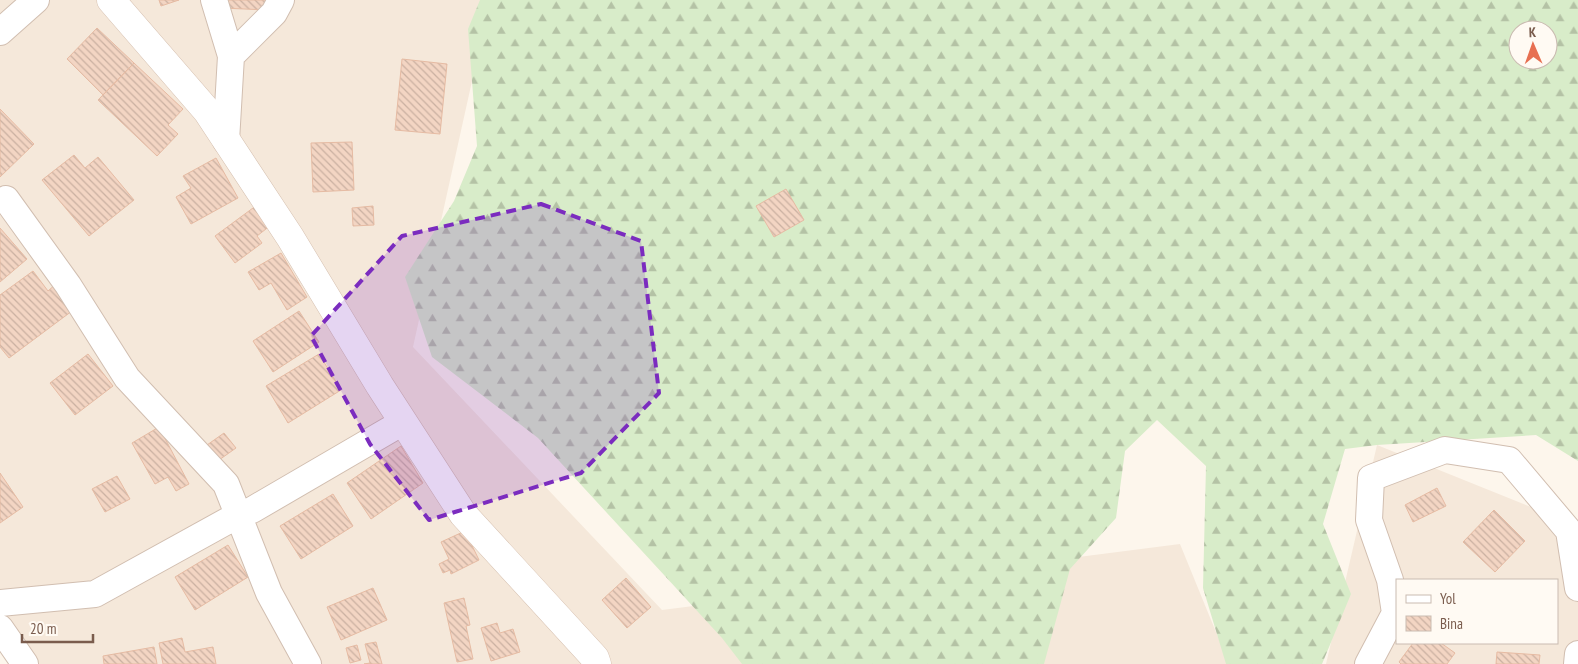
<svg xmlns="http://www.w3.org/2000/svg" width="1578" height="664" font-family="'PT Sans Narrow',sans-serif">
<defs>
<pattern id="forest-firs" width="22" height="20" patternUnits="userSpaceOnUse" patternTransform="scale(1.25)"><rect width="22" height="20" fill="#d8ecc9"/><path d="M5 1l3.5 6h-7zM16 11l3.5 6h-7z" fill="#b4c2a5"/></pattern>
<pattern id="building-back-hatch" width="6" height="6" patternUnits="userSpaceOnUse" patternTransform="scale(1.25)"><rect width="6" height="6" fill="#f3d5c3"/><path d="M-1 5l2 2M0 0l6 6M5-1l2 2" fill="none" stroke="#cab0a1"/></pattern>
</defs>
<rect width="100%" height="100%" fill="#fdf6ec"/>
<path fill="#f5e8da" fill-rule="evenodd" d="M0,0H490L413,347L662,610L1180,544L1229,664H36L0,615Z
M1377,445L1578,526V664H1326ZM1397,580H1557V643H1397Z"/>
<path fill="url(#forest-firs)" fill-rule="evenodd" d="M480,0H1578V461L1536,435L1377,445L1345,449L1323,524L1351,594L1322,664H1226L1203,588L1206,466L1157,420L1125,451L1116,518L1070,569L1044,664H742L722,638L538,438L432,357L405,277L454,201L477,146L468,29ZM1518,30H1548V60H1518Z"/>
<path fill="url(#building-back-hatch)" stroke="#e6bba3" d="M159,0H179L161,6Z
M222,0H268V10L221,8Z
M97,28L134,63L103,95L67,59Z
M402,59L447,64L440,134L395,130Z
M134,63L183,109L168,125L178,134L157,156L98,100Z
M0,109L34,144L0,177Z
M352,142L354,190L313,192L311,143Z
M74,155L85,168L98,157L134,200L89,236L42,180Z
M216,158L238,198L191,224L176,197L191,188L183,176Z
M786,189L804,220L774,237L756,206Z
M257,205L271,225L257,236L262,243L235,263L215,236Z
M373,206L374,225L353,226L352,208Z
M0,228L27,259L0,282Z
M281,253L307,297L287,310L271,283L259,290L248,272Z
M33,271L48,291L57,283L76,308L9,358L0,347V295Z
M299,311L319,342L273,372L253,341Z
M88,354L113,386L75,415L50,383Z
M319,354L341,390L288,423L266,386Z
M159,427L189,484L176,491L168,477L155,484L132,443Z
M224,433L236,448L219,460L207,445Z
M401,446L423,483L371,519L347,483Z
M0,473L23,507L0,523Z
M117,476L130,499L105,512L92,489Z
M1437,488L1446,506L1413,522L1405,505Z
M333,494L353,526L301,559L280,526Z
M1494,510L1525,541L1495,572L1463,542Z
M465,531L479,560L451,574L450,570L443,573L439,564L449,559L441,542Z
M228,545L248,577L195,610L175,577Z
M626,578L651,607L627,628L602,600Z
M373,588L387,620L341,640L327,607Z
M464,598L470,625L466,626L473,659L457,662L444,603Z
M497,623L500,633L513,629L520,652L491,661L481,628Z
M182,638L185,652L213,647L216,664H163L159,643Z
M376,642L382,664H364L370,663L365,644Z
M1413,643H1441L1455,653L1447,664H1401L1399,662Z
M357,645L361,660L350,663L346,648Z
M154,647L157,664H104L103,656Z
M1497,652L1540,655L1539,664H1496Z"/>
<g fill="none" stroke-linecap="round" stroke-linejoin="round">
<defs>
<path id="street" d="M214,0L231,56L226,141
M0,32L36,0
M231,56L274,13L281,0
M6,199L68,285L127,378L226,484L269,593L308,664
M0,603L95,594L238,515L252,510L403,422
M0,628L25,664
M1368,664L1395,613L1390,580L1369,520L1371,478L1445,450L1509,460L1569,531L1578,588
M1577,664L1578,654"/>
<path id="secondary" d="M111,0L207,111L290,237L380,386L463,514L595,658L597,664"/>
</defs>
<use href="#street" stroke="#d1beb0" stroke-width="28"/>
<use href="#secondary" stroke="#d6c0b0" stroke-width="29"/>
<use href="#street" stroke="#fff" stroke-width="26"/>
<use href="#secondary" stroke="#fff" stroke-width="28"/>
</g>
<path fill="#7b2cbf" fill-opacity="0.2" stroke="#7b2cbf" stroke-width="4" stroke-dasharray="10 6" stroke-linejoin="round" d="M541,204L641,241L659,393L581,473L429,520L370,444L311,336L402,236Z"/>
<rect x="1396" y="579" width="162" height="65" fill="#fffaf3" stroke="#cabbb1"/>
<rect x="1406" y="595" width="25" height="8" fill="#ffffff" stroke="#cabbb1"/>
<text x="1440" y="604" font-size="15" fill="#7a5c4d">Yol</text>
<rect x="1406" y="616" width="25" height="15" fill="url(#building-back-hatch)" stroke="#cabbb1"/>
<text x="1440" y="629" font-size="15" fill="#7a5c4d">Bina</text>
<g transform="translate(1533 45) rotate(358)"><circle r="24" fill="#fffaf3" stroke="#cabbb1"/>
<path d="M0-4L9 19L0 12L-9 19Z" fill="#e76f51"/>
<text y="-8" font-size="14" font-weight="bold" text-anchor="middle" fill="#7a5c4d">K</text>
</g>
<path d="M22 634v8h71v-8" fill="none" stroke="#7a5c4d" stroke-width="2.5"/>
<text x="30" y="634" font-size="15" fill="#7a5c4d" stroke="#fffaf3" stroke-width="4" paint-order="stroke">20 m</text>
</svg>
